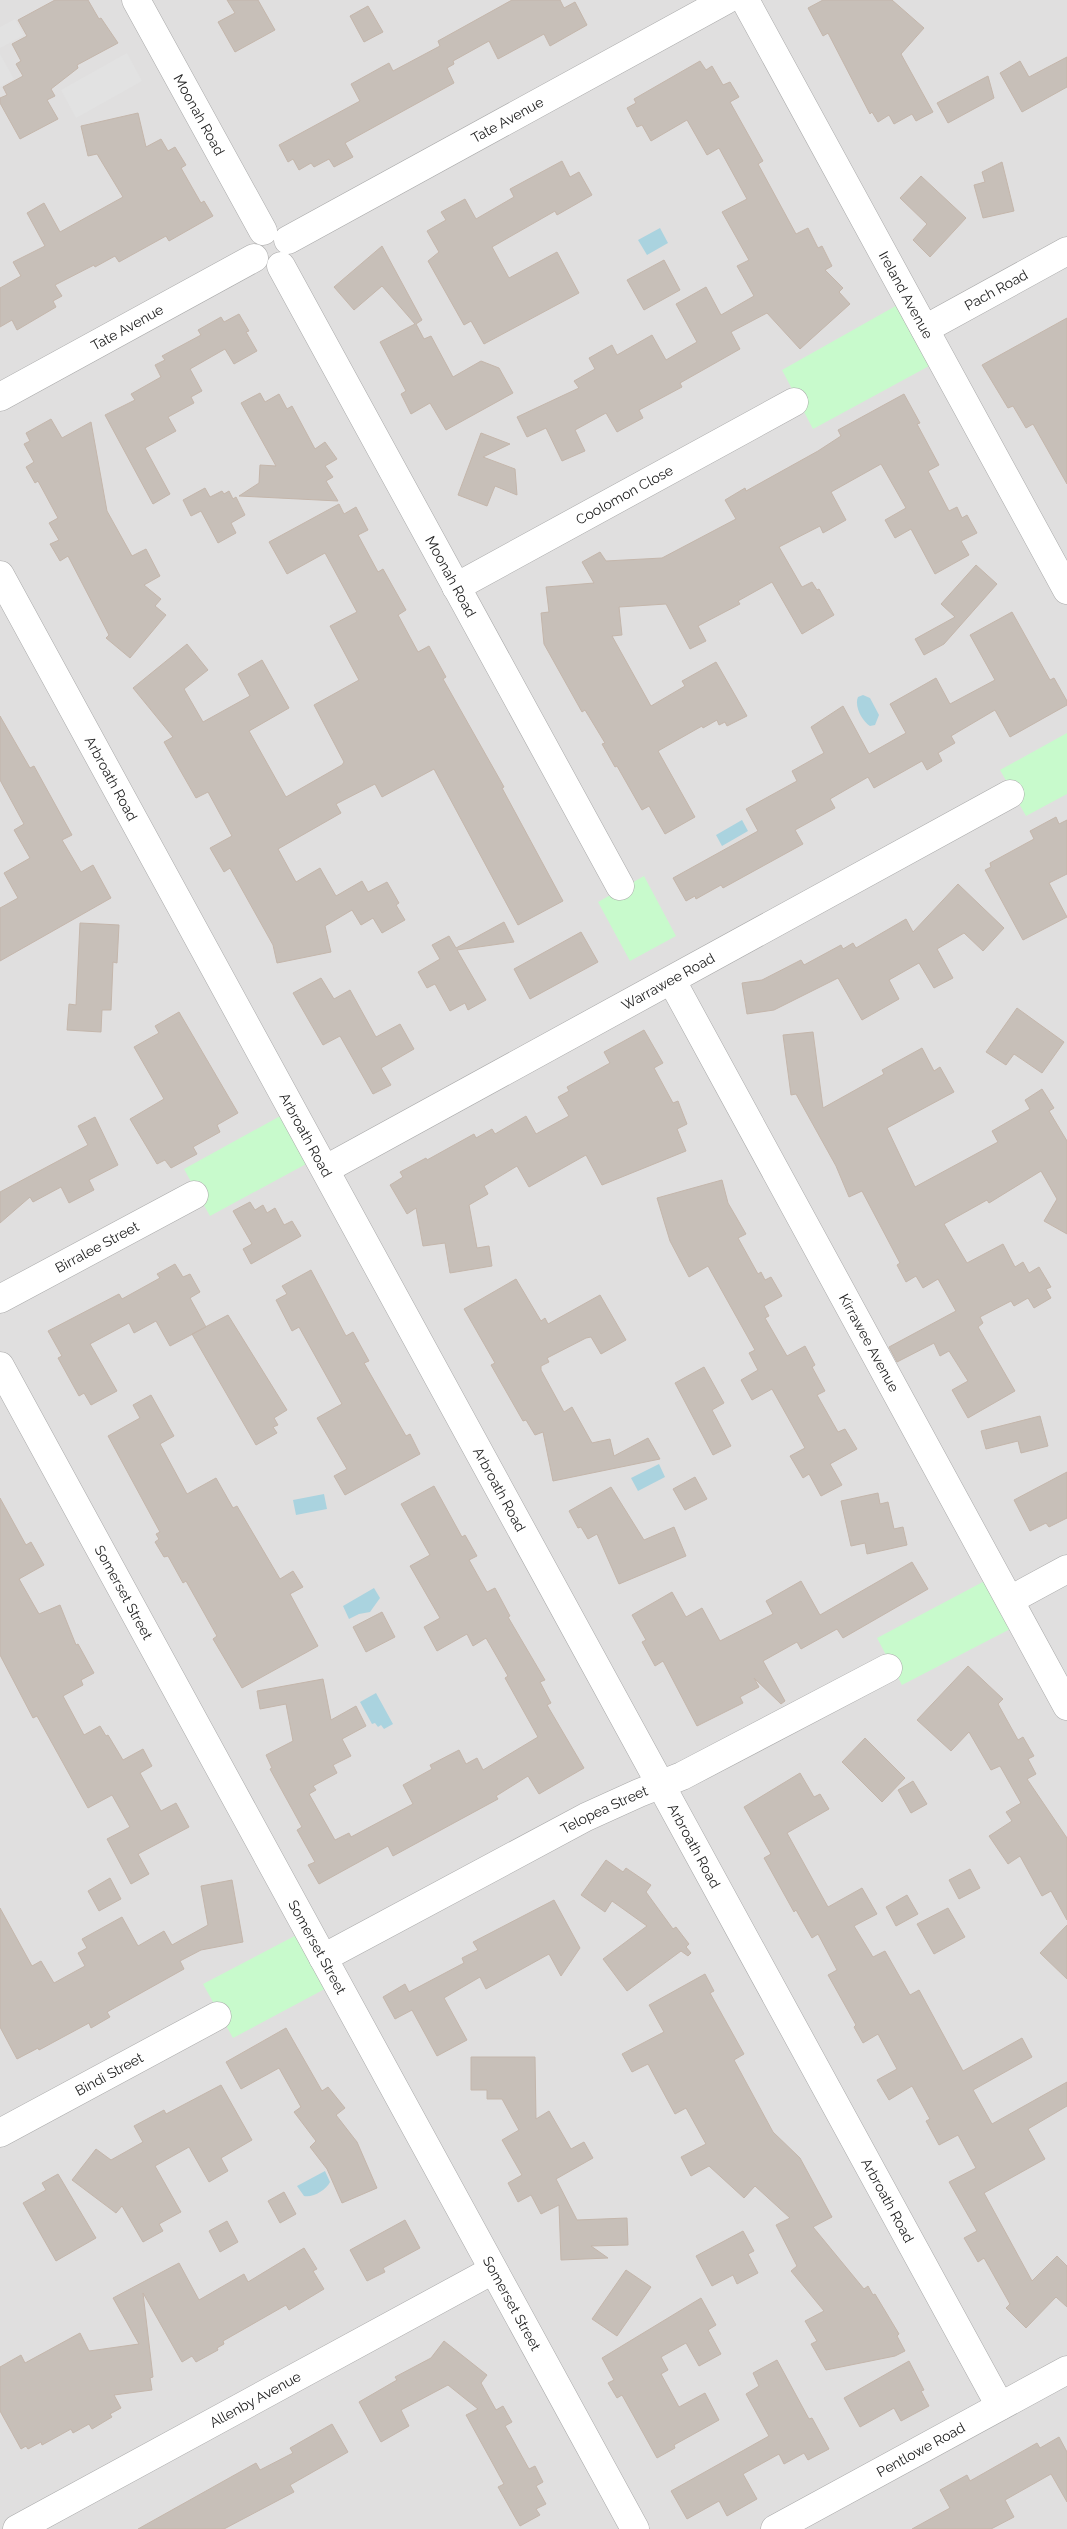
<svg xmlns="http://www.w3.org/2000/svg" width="1067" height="2529" font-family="Raleway,sans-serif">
<rect width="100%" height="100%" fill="#f2efe9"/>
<path fill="#e0dfdf" d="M0,0H1067V2529H0Z"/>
<path fill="#c8facc" d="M908,299L942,359L813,429L782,370Z
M1067,733V794L1026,816L1000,770Z
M644,876L676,936L630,961L598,902Z
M293,1109L319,1157L210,1216L184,1169Z
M996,1575L1022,1623L902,1685L877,1638Z
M308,1929L336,1983L233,2038L203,1984Z"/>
<path fill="#e2e2e2" d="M15,19L24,35L0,48V27Z
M127,53L142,81L76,118L61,90Z
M0,54L14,79L0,87Z"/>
<path fill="#aad3df" d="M660,228L668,243L647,255L638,240Z
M863,695L870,698L879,715L875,725L870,726C862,721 854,706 858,697Z
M742,820L748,831L722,846L716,835Z
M659,1464L665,1477L638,1491L631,1478Z
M324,1494L327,1509L296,1515L293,1500Z
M374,1588L380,1598L370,1612L359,1614L349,1619L343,1606Z
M376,1693L393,1724L384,1729L381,1725L378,1727L375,1723L372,1724L360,1702Z
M325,2171L330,2182C326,2190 313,2198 304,2196L297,2186Z"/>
<path fill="#c7bfb8" stroke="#c4b6ab" d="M55,0H88L99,19L101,18L118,43L77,65L78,68L51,89L55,96L47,100L58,119L20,139L0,103V98L7,95L3,87L23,76L16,64L21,61L12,44L27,36L18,20Z
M227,0H258L275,30L235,52L218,22L235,13Z
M512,0H560L564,8L575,2L587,25L550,46L544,34L498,59L489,41L453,61L454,64L447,68L454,83L345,143L353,157L334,167L329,159L314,167L311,163L299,170L293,159L288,162L279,145L360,101L351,84L389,63L393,71L440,46L438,41Z
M823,0H892L924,28L901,54L933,112L916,121L912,114L894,124L889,115L878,122L872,112L870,114L828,33L823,36L808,8Z
M368,6L383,32L364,42L350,16Z
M1067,57V87L1022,112L1000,73L1020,61L1029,77Z
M700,61L706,70L712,66L723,85L730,82L739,97L730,102L763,161L758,164L796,234L808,228L818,248L822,246L832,266L825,270L843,288L839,292L850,304L800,349L767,313L731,332L740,349L680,383L682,387L639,410L643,418L617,432L606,413L575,430L585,451L562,461L546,428L527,437L517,417L579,388L574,381L595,369L589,358L612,345L617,355L652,335L666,360L697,342L676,304L706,287L721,315L754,296L737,266L749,260L722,212L747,199L719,148L707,155L687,120L651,141L642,125L637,127L627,108L636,103L634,99Z
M988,76L994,98L948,123L937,103Z
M138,113L146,147L161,139L168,151L175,147L186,165L181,168L201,203L204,201L213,216L169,241L166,236L119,262L115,256L95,267L94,265L55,285L62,296L53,301L56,307L17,330L12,320L0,327V288L21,276L13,262L45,246L27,213L44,203L60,232L123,197L97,154L88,156L81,126Z
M562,161L570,177L579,172L592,195L557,215L555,211L492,247L509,278L557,252L579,293L484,344L471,321L464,325L428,261L439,252L427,231L446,220L441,212L465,199L476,219L514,197L510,189Z
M1002,162L1014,211L983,218L974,185L985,182L982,172Z
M921,176L966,218L930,257L913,240L927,224L900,198Z
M382,246L422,320L416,324L424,339L431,336L453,377L481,361L499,368L513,393L446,430L430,403L411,414L401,394L406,391L380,342L415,324L382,286L354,310L334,287Z
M664,260L680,290L644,310L627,280Z
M239,314L249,331L246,332L257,351L234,364L225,349L190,369L202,391L191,397L194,403L168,417L176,431L145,448L170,494L153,504L105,415L135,400L131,394L161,377L155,365L165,360L162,356L201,335L198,330L221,317L224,322Z
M1067,318V484L1033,424L1026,428L1013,406L1008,408L982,365Z
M260,393L265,402L279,394L287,409L292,406L315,449L325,442L337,459L325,466L333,477L326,481L338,501L239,496L259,483L260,465L276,466L241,403Z
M904,394L920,423L917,424L939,465L928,471L949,511L957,507L962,518L967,515L977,533L961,541L969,555L935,574L911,529L895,538L885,520L906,508L881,464L831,492L846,520L823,533L820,526L779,547L802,587L812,582L817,590L819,589L834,615L802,634L772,582L738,601L740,604L698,626L706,641L690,649L666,604L619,607L622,635L612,636L651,706L685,686L682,681L716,662L747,716L727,726L725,722L719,725L717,720L703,728L702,726L658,751L695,817L665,834L649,806L642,810L617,766L615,767L602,744L605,743L585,710L582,712L544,644L541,613L549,612L546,587L594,583L582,562L600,552L606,561L662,558L736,519L725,500L745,488L746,491L818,451L841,436L838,430Z
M51,419L62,438L91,422L107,511L132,556L146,549L160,576L144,585L161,599L155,606L166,615L130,658L106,638L109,635L68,556L60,561L50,544L59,540L49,523L58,518L38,481L35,483L26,467L34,462L24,444L30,441L26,433Z
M481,433L510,444L483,457L515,469L517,495L495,486L487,506L458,495Z
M205,488L210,497L222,491L224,494L229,491L233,499L236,497L245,515L231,523L236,533L218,543L201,511L191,516L183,500Z
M339,504L344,514L356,507L368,530L358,535L378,572L383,569L406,610L398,615L418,652L429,646L446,677L443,679L504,787L502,788L563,901L518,925L434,769L382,797L375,784L336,804L341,813L278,849L296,882L320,868L336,896L362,881L368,892L387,882L399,903L396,905L405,920L382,933L373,918L361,925L352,910L325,926L331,952L277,963L273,945L230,868L224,872L210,848L232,836L208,792L196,798L164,742L173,737L133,688L187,644L208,670L184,689L203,722L250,696L238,674L262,660L289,708L249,731L286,797L342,765L344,762L314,705L359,680L330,626L357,612L325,553L287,574L269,542Z
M976,565L997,584L944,644L924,655L915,639L955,617L941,604Z
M1012,612L1050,680L1054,678L1067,701V705L1010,737L995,710L951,736L955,743L938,753L942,761L927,770L922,761L874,788L868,777L830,799L835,808L795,830L803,844L723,888L721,885L696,899L695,896L686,901L673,878L758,831L746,809L797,781L792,771L824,753L811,727L843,706L869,754L906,733L890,704L936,678L950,704L995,680L970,635Z
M0,716L30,768L34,766L72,835L62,840L81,872L93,865L111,898L0,961V908L18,898L4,873L30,858L14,830L24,824L0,780Z
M1056,817L1059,824L1067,820V874L1049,883L1067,917L1023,940L985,870L991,867L990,863L1034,839L1030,831Z
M958,884L1004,928L983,951L964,933L937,949L953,978L934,988L919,963L889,980L899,999L862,1020L838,978L774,1010L747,1014L742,983L762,980L801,960L804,965L841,945L843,949L853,943L856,948L906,919L913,932Z
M504,922L514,942L457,950L486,1000L468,1010L465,1003L450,1011L435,984L427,988L418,972L440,959L432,945L449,936L456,948Z
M80,923L119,925L117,963L113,962L111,1010H102L101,1032L67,1030L69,1004L76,1005Z
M581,932L598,962L530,999L514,969Z
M321,978L334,999L350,990L376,1037L400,1024L414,1049L381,1068L391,1085L373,1094L340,1036L323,1045L293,993Z
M1017,1008L1064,1042L1042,1073L1014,1054L1006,1065L986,1052Z
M179,1012L238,1113L217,1125L220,1132L193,1147L197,1154L171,1168L165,1160L157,1164L130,1119L164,1099L134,1047L159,1033L155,1026Z
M644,1030L663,1063L654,1068L673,1103L678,1101L687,1124L677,1129L686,1151L602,1185L586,1155L529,1187L517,1166L484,1186L488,1194L469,1205L477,1248L489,1246L492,1266L450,1273L445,1243L423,1246L416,1208L407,1214L390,1185L403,1177L400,1172L426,1158L427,1160L474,1134L476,1138L492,1129L495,1134L526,1116L536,1134L569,1116L558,1097L569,1091L567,1087L610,1063L604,1052Z
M813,1032L823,1108L884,1074L882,1070L922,1048L934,1071L940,1067L954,1092L887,1128L915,1187L998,1142L992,1131L1030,1109L1025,1100L1042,1089L1054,1108L1049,1111L1067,1141V1234L1044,1221L1057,1199L1041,1171L989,1203L987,1200L944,1224L967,1263L1003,1244L1015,1267L1023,1262L1029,1273L1039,1267L1051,1287L1046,1289L1051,1298L1034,1308L1028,1298L1014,1306L1011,1301L980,1317L983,1323L978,1327L1015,1391L968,1418L952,1390L968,1381L949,1351L940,1356L934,1343L897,1362L889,1347L956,1311L938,1279L923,1288L916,1276L906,1282L897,1265L900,1263L862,1191L849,1197L836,1166L796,1094L791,1095L783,1035Z
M95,1117L118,1165L89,1180L94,1190L69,1203L61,1187L33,1202L30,1197L0,1223V1192L88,1145L78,1126Z
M722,1180L728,1203L746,1234L738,1238L758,1274L761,1272L765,1280L771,1277L782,1296L764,1306L769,1316L765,1318L787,1356L805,1346L815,1365L812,1367L825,1391L817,1395L838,1432L845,1429L857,1449L830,1464L842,1485L821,1496L809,1474L803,1478L790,1456L805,1448L772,1389L752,1400L741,1380L758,1370L749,1353L755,1350L708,1266L689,1277L670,1241L657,1198Z
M250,1202L255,1210L263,1205L267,1213L275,1208L284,1225L292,1221L301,1236L251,1264L243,1249L252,1244L233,1211Z
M175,1264L183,1277L190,1274L200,1292L190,1298L206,1327L170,1346L156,1321L134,1333L129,1323L90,1344L117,1391L91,1405L84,1393L79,1396L58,1358L62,1356L48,1331L119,1294L122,1299L160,1278L157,1274Z
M311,1270L346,1336L353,1332L369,1361L364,1363L406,1436L410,1434L420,1454L345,1495L334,1476L347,1469L317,1418L342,1404L299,1327L292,1331L276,1300L287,1294L282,1286Z
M516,1279L541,1321L545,1318L548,1324L600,1295L626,1340L601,1354L591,1337L586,1338L547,1358L549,1362L541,1366V1370L564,1412L572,1407L592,1443L610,1439L614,1456L648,1438L660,1459L553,1481L543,1432L535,1435L526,1420L523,1421L491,1365L495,1363L464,1309Z
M228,1315L287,1410L274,1418L278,1425L273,1427L277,1433L256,1445L192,1334Z
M704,1367L724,1403L712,1410L731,1446L713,1455L675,1383Z
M151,1395L174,1436L160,1444L187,1494L216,1478L233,1508L237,1506L280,1579L293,1571L303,1587L290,1594L318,1646L242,1688L213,1639L217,1636L186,1581L183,1583L168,1556L164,1557L155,1542L159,1539L156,1534L160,1532L108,1436L140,1418L133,1405Z
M1040,1416L1048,1446L1021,1453L1018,1441L986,1449L981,1431Z
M1067,1472V1518L1049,1527L1046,1523L1030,1531L1014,1500Z
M695,1477L707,1499L685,1510L673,1489Z
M434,1486L462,1537L465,1535L477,1556L469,1560L487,1592L495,1588L510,1616L508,1617L545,1680L540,1682L551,1703L547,1705L584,1768L539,1794L528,1776L496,1796L498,1799L393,1856L388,1846L319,1884L308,1865L315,1862L297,1830L302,1827L270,1769L272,1768L266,1755L293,1741L286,1704L260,1709L257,1691L323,1679L331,1720L356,1706L366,1726L342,1739L351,1756L333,1765L337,1773L313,1786L316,1790L309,1794L335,1840L349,1833L351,1837L413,1804L403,1785L432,1769L430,1765L459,1750L466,1764L477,1758L483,1770L538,1737L505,1678L508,1676L486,1638L473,1646L467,1634L437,1651L424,1627L440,1618L410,1566L430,1555L401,1504Z
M611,1487L644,1540L674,1527L686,1556L619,1584L597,1534L588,1539L581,1527L578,1528L569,1511Z
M878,1493L880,1504L888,1502L894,1529L903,1527L907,1545L867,1554L865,1543L851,1546L841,1501Z
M0,1498L26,1545L31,1542L44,1565L19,1579L39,1614L60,1605L76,1645L78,1644L94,1673L81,1680L83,1685L63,1696L84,1735L100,1726L106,1736L108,1735L123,1760L143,1749L152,1766L140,1773L161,1811L176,1803L189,1827L138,1854L149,1874L131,1884L107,1839L130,1827L112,1795L88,1808L37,1716L33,1718L0,1655Z
M912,1562L928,1589L843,1638L837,1629L801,1649L797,1642L763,1661L785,1701L781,1704L754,1678L759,1687L740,1697L743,1703L697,1726L663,1661L655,1666L642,1642L646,1640L632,1615L672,1592L686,1617L702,1608L720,1641L773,1614L766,1601L801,1581L820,1615Z
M382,1612L395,1637L366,1652L353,1627Z
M968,1666L1003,1699L998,1704L1018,1740L1023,1737L1034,1756L1028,1759L1036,1774L1027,1779L1067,1838V1920L1051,1891L1042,1896L1020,1856L1008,1864L989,1836L1012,1821L1006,1812L1021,1803L1000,1766L991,1770L969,1732L951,1751L917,1720Z
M865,1738L905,1778L882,1802L842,1762Z
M800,1773L814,1797L820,1794L829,1809L787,1833L828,1907L862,1888L877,1914L854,1926L873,1957L885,1951L910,1995L919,1990L963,2071L1022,2038L1032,2057L973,2090L992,2124L1067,2082V2106L1028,2129L1045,2159L984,2193L1032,2281L1057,2256L1067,2266V2307L1056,2297L1026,2328L1006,2308L1010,2304L984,2258L978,2262L964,2238L977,2231L949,2182L976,2168L958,2135L939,2145L926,2121L930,2119L912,2086L889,2100L877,2080L897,2069L878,2034L863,2043L854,2027L856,2025L828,1975L837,1970L818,1934L812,1938L796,1910L794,1912L764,1858L771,1854L744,1807Z
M913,1781L927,1804L911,1813L898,1790Z
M606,1860L623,1872L626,1868L651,1885L646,1892L673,1929L676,1927L689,1944L686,1947L691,1953L688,1956L681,1951L627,1991L603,1959L647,1926L612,1901L605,1912L581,1895Z
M970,1869L980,1888L959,1899L949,1880Z
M110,1878L121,1899L99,1911L88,1891Z
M232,1880L243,1942L201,1950L180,1961L184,1969L107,2012L110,2017L91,2028L89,2023L39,2050L38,2048L17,2059L0,2027V1908L32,1966L41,1961L54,1983L85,1966L78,1953L87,1948L82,1939L122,1917L138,1946L164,1931L172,1945L208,1925L201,1886Z
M907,1895L918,1914L896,1926L886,1907Z
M554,1900L580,1948L561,1976L549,1954L486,1989L480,1977L444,1998L467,2040L437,2056L412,2010L395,2019L383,1997L405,1984L409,1992L464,1963L462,1958L478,1950L473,1942Z
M948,1908L965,1937L934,1954L917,1924Z
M1067,1925V1979L1040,1953Z
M705,1974L714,1991L710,1993L744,2054L734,2060L773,2132L800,2158L832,2217L813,2227L864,2289L868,2286L873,2295L875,2294L899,2334L897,2336L905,2351L895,2356L826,2370L811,2344L817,2341L805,2321L824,2311L791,2271L797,2266L776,2225L790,2218L755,2186L744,2198L709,2166L691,2176L681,2157L706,2144L686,2108L675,2114L648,2064L632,2072L622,2054L664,2032L649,2005Z
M286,2028L322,2091L328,2087L345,2108L336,2115L357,2142L377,2188L342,2203L327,2169L310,2147L316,2141L294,2112L301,2107L279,2068L241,2089L226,2062Z
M471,2057H535L536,2119L549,2111L571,2149L584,2142L593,2158L556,2179L577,2220L627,2218L628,2245L591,2246L608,2258L561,2260L559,2205L541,2214L531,2195L518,2202L508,2183L522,2175L502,2140L519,2130L502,2099H487V2090H471Z
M221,2085L252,2140L221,2158L228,2171L209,2182L189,2147L155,2166L181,2212L159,2224L163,2231L143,2242L122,2206L116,2213L72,2180L96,2149L111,2160L143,2142L134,2126L164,2110L166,2114Z
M58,2174L96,2238L56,2261L23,2203L46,2190L42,2183Z
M284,2192L296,2214L280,2223L268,2201Z
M405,2220L420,2248L383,2268L385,2272L367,2281L350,2250Z
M227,2221L238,2242L220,2252L209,2231Z
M743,2231L754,2251L748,2254L758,2273L737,2284L733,2275L712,2286L696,2256Z
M304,2248L317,2269L313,2271L324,2289L289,2310L286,2305L223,2341L224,2344L217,2348L218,2350L196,2362L192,2356L182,2362L143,2293L153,2377L150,2378L152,2390L114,2395L121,2408L110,2414L112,2417L92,2429L89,2424L73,2433L71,2429L42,2445L41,2442L28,2449L26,2446L21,2449L0,2411V2367L21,2355L25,2363L80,2333L89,2351L139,2344L113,2298L179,2263L199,2300L244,2274L248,2282Z
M626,2270L651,2287L617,2336L592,2319Z
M701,2298L716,2325L708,2330L721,2354L699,2366L686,2343L661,2357L668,2370L661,2374L679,2407L705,2393L719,2420L674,2445L675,2448L657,2458L622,2395L617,2398L608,2383L614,2380L602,2358Z
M444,2341L487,2375L481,2383L496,2410L503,2406L512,2422L505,2426L509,2433L529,2469L535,2466L543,2482L536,2486L546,2504L536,2509L540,2515L520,2526L498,2487L504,2484L466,2415L478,2409L448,2385L401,2410L409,2426L381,2442L359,2402L397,2380L395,2377L431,2358Z
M777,2360L809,2419L812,2418L829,2449L808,2460L804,2453L784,2464L779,2454L743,2474L757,2499L727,2516L719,2501L687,2519L671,2491L769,2436L746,2394L759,2386L753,2373Z
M909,2361L924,2390L921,2391L929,2406L901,2421L894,2408L860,2427L844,2398Z
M332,2424L348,2452L290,2485L294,2492L224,2529H138L256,2463L260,2470L293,2453L290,2448Z
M1059,2437L1067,2452V2502L1051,2474L1005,2500L1014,2517L991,2529H912L950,2508L940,2490L967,2475L970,2481L1037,2443L1040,2448Z"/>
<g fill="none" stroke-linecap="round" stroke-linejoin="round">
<defs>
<g id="street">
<path id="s1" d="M136,0L263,231"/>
<path id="s2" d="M745,0L1067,590"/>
<path id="s3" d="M288,240L726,0"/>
<path id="s4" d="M281,266L620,886"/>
<path id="s5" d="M925,329L1067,251"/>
<path id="s6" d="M0,397L254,258"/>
<path id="s7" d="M0,575L1000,2406"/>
<path id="s8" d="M456,587L794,402"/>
<path id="s9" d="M672,981L1067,1706"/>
<path id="s10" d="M326,1169L1010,794"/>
<path id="s11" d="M0,1299L194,1195"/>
<path id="s12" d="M0,1366L635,2529"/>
<path d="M1010,1600L1067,1569"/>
<path id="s13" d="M323,1958L586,1817L639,1793L682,1776L888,1668"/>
<path id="s14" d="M0,2133L217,2016"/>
<path id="s15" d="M17,2529L493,2270"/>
<path id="s16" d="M775,2529L1067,2370"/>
</g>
</defs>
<use href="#street" stroke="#a9a9a9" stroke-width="29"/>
<use href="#street" stroke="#fff" stroke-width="28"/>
</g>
<g text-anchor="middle" stroke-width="4" stroke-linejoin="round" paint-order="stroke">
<g font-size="14" fill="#222" stroke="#fff">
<text dy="5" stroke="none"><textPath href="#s1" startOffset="131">Moonah Road</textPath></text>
<text dy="5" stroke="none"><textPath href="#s3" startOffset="250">Tate Avenue</textPath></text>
<text dy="5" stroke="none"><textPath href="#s5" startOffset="81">Pach Road</textPath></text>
<text dy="5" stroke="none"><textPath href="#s2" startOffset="336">Ireland Avenue</textPath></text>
<text dy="5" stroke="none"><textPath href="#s6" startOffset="145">Tate Avenue</textPath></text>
<text dy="5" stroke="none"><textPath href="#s8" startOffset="192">Coolomon Close</textPath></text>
<text dy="5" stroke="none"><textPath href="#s4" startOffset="354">Moonah Road</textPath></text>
<text dy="5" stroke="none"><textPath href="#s7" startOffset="232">Arbroath Road</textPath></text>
<text dy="5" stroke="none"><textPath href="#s10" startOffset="390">Warrawee Road</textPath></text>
<text dy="5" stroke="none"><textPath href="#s7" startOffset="638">Arbroath Road</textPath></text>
<text dy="5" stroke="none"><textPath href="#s11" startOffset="110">Birralee Street</textPath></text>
<text dy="5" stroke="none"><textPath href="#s9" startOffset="412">Kirrawee Avenue</textPath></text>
<text dy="5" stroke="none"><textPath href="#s7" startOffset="1042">Arbroath Road</textPath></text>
<text dy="5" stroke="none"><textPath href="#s12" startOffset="258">Somerset Street</textPath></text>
<text dy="5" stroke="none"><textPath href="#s13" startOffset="318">Telopea Street</textPath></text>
<text dy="5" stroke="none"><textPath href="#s7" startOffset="1448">Arbroath Road</textPath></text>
<text dy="5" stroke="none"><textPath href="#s12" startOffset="662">Somerset Street</textPath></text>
<text dy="5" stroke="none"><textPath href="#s14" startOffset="124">Bindi Street</textPath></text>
<text dy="5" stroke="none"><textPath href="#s7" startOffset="1852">Arbroath Road</textPath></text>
<text dy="5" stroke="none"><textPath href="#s12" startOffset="1068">Somerset Street</textPath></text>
<text dy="5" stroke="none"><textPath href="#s15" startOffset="271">Allenby Avenue</textPath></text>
<text dy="5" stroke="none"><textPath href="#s16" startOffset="166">Pentlowe Road</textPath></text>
</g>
</g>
</svg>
